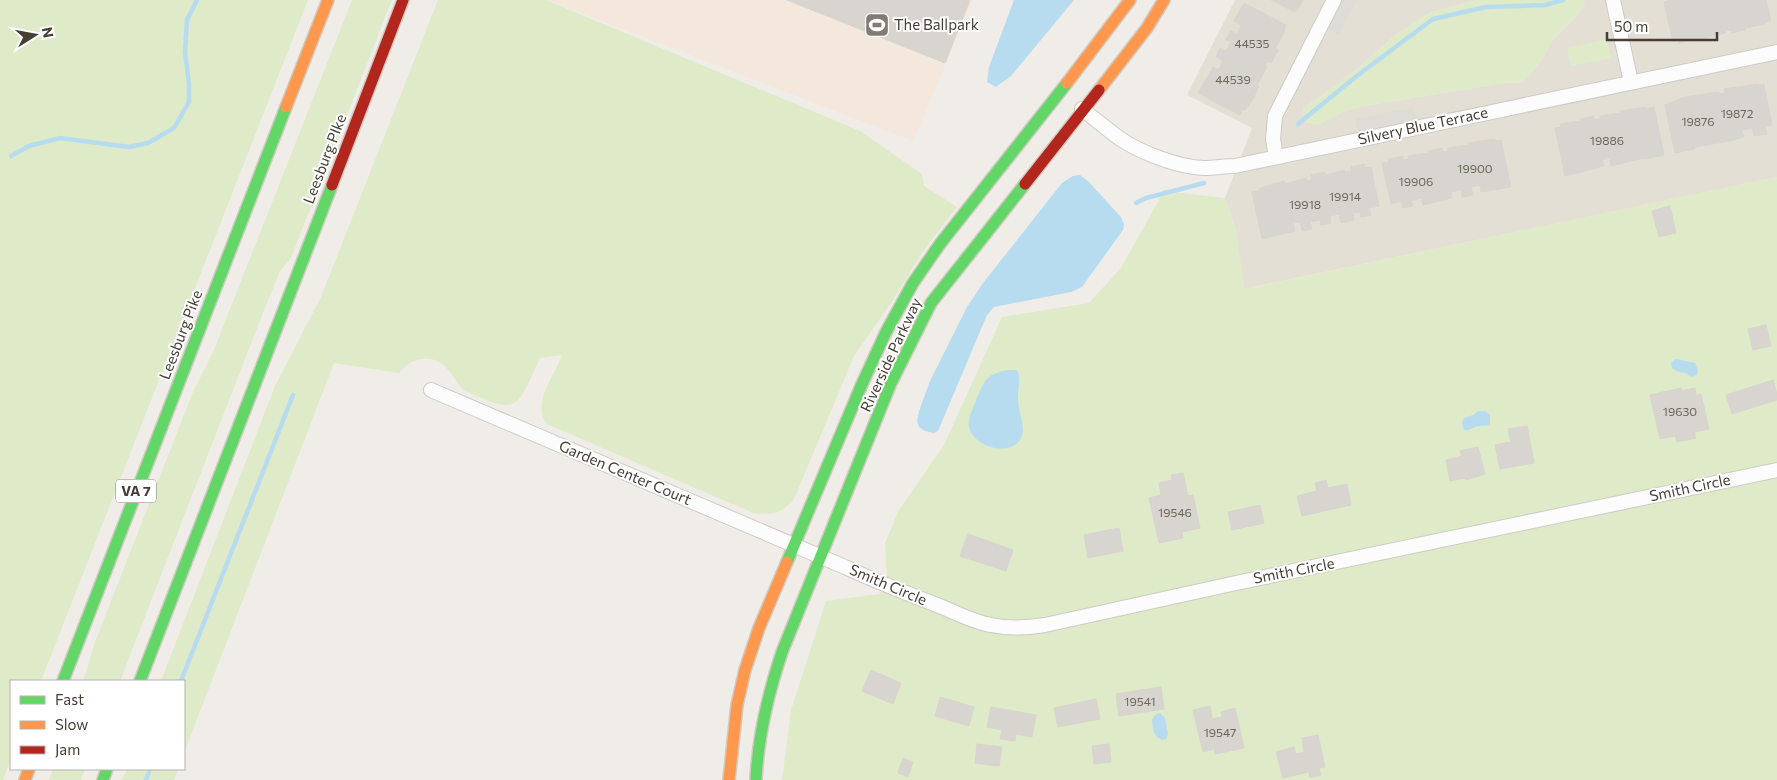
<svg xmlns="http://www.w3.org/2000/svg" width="1777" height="780" font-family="Commissioner,sans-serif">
<rect width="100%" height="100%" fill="#f0ede8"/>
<path fill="#e4dfd5" d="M1235,0H1477L1431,12L1394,36L1357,69L1303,109L1317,125L1345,111L1369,105L1505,83L1523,82L1541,62L1553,39L1578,14L1585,3L1583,0H1777V177L1244,289L1236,231L1225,198L1252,128L1187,95Z"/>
<path fill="#f3e8db" d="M547,0H973L913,141Z"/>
<path fill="#deeac8" d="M0,0H308L41,681H11V759L3,780H0Z
M352,0H392L291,258L280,271L259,323L120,681H83L95,642L193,392L213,352Z
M438,0H546L860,131L922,174L924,186L957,207L924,250L891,303L854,356L794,499C781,514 773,515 753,513L547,424C531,404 555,375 562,355L540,358C516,410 519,416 464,390C457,384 454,377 449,371C435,352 412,356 399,373L334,363L184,753V681H161L275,386L321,297Z
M1477,0H1583L1585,3L1578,14L1553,39L1541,62L1523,82L1505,83L1369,105L1345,111L1317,125L1308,123L1303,119V109L1357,69L1394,36L1431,12Z
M1607,39L1611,58L1571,66L1567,48Z
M1777,177V780H782L791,710L826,601L880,594L887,578L885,543L899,510L944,445L1002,317L1089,303L1121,268L1165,189L1172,192L1225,198L1236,231L1245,289Z
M53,769H85L81,780H49Z
M127,769H178L174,780H122Z"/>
<path fill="#dfdcd8" d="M1334,0H1357L1339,35L1321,25Z
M1414,107L1418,127L1359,139L1355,119Z"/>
<path fill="#b8dcef" d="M1014,0H1074L1011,76L996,87L987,82L989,67Z
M1080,175L1088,181L1121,217L1124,224L1123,230L1082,287L1071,292L994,307L987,315L938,431L934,433L925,431L919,427L917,421L919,411L930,381L967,307L983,283L1062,183L1073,176Z
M1676,359L1695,363L1698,369L1697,375L1691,377C1684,371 1678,373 1672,368L1671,363Z
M1008,370H1017C1022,379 1017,389 1018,399C1018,409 1023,420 1023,430C1021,459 975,451 969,427C967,418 974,407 977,398C985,379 987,374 1008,370Z
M1478,411H1485L1490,415V424C1485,427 1484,425 1479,426C1472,427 1471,431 1464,430L1462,423L1464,418L1473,415Z
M1160,713L1165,718L1168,734L1166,739L1162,740C1153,737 1153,728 1152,720L1155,715Z"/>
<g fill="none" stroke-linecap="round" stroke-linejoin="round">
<path stroke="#b8dcef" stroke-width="4.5" d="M1298,124L1358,75L1433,19L1486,7L1545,5L1563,0
M11,156L29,146L60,138L129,147L148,143L174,128L189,102V84L185,52L187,20L197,0
M1136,203L1146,198L1204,183
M181,681L293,395
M146,780L150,769"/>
</g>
<path fill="#d8d4cf" stroke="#d8d4ce" d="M787,0H970L945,63Z
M1271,0H1303L1299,8L1297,7L1295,12Z
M1671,0H1766L1771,21L1765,22V24L1745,28V30L1732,33L1731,30L1725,31L1726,33L1692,41V40L1679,43L1678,40L1673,42L1664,2Z
M1244,3L1286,25L1284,30L1285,31L1275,49L1278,50L1271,63L1268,61L1265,66L1267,67L1257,85L1259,86L1253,99L1245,110L1243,109L1240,115L1198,93L1213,67L1219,70L1223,60L1216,57L1220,48L1226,51L1231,42L1226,40L1231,31L1237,34L1241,25L1234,21Z
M1758,84V85L1764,84L1772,125L1765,126L1767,134L1754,136L1752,128L1742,130L1744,137L1735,139V140L1695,147V149L1675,153L1665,105L1685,97L1719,92V94L1725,93L1724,89Z
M1646,107L1647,109L1654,107L1664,155L1644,159L1643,158L1611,166L1610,158L1602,160L1604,166L1565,176L1555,128L1561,127L1560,124L1580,121V119L1594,116V120L1601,118L1600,116L1620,113V111Z
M1495,139V141L1501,140L1511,187L1481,192L1480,185L1471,187L1473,195L1462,197L1461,190L1451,192L1452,198L1423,205L1421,198L1411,201L1413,206L1403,208L1401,201L1391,204L1382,163L1389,162L1388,159L1403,156V160L1409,159L1408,156L1428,153V151L1442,148L1443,152L1448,151V148L1468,145V143Z
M1364,164L1365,168L1371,167L1379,206L1369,208L1371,215L1361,217L1360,212L1353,213L1354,220L1341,223L1339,214L1330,216L1331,223L1321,225L1320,220L1310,222L1312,229L1302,231L1300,222L1293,223L1295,231L1262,239L1252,192L1260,190V188L1284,181L1285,184L1306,178L1307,181L1312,180L1311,175L1325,172V175L1345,170V172L1352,171L1351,167Z
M1670,206L1676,233L1659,237L1652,211Z
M1766,325L1771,346L1753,350L1748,329Z
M1773,380L1777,394V400L1732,414L1726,395Z
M1681,388L1682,391L1695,388L1696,396L1701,394L1709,429L1694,432L1696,438L1677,442L1675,436L1660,439L1650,395Z
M1527,426L1534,463L1500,469L1495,445L1511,442L1508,429Z
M1478,447L1485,474L1466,480L1465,478L1450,481L1446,460L1462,456L1460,451Z
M1183,473L1188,496L1193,495L1200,528L1182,532L1183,538L1159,543L1149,498L1161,495L1159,483L1172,480L1171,475Z
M1326,480L1328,488L1347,484L1351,505L1302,516L1297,496L1317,491L1315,483Z
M1260,505L1264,523L1232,530L1228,512Z
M1119,528L1123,551L1088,558L1084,535Z
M968,534L1013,550L1006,571L960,556Z
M871,670L901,683L893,704L862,691Z
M1161,687L1164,709L1119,716L1116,694Z
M940,697L974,707L969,726L935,716Z
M1096,699L1100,719L1058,727L1054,708Z
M1210,706L1212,719L1222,717L1221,712L1235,708L1244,748L1215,754L1214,749L1203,752L1193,710Z
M991,707L1036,715L1032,737L1016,734L1015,741L1000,739L1002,730L987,727Z
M1318,735L1325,767L1319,768L1321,775L1310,778L1309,772L1283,778L1276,752L1294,747L1296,754L1304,752L1302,738Z
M977,744L1002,747L999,766L975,763Z
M1109,744L1111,762L1094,764L1092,746Z
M903,758L913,762L908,777L898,773Z"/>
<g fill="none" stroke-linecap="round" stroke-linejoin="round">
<defs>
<path id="street" d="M1613,0L1631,82
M1082,109C1095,119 1107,129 1119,138C1141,153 1178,167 1204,168C1214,168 1225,166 1235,166L1777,52
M1276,157L1273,139L1275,116L1334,0
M431,390L845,567C875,581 906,593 937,605C955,612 973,622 991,625C1009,629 1027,628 1045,625L1236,583L1777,470"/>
<path id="fast" d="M787,562L862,384L886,332L913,283L940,244L1067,83
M63,681L286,107
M140,681L332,185
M103,780L107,769
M756,780C758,736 768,694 782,652L891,383L931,303L1025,184"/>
<path id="slow" d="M1067,83L1130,0
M1099,90L1147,28L1164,0
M286,107L328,0
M25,780L29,769
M729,780L737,705L745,670L759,628L787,562"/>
<path id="jam" d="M1025,184L1099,90
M332,185L403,0"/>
</defs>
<use href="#street" stroke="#cecbc6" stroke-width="16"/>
<use href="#fast" stroke="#cfcabf" stroke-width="14"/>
<use href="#slow" stroke="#cfcabf" stroke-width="14"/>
<use href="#jam" stroke="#cfcabf" stroke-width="14"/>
<use href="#street" stroke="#fdfcfc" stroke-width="14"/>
<use href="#fast" stroke="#63d668" stroke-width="11"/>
<use href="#slow" stroke="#ff974d" stroke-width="11"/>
<use href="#jam" stroke="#b3261e" stroke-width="11"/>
</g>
<defs>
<symbol id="stadium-square" viewBox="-11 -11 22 22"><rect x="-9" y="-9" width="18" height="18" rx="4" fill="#827b74" stroke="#fff"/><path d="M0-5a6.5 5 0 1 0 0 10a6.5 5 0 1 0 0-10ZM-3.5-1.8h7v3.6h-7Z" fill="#fff"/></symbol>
</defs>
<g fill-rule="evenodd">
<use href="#stadium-square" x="863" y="11" width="28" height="28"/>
</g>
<g text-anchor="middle" stroke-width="4" stroke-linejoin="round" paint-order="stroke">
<g font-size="12" fill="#6c655d">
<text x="1252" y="48">44535</text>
<text x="1233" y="84">44539</text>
<text x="1737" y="118">19872</text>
<text x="1698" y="126">19876</text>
<text x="1607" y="145">19886</text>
<text x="1475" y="173">19900</text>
<text x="1416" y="186">19906</text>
<text x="1345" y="201">19914</text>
<text x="1305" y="209">19918</text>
<text x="1680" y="416">19630</text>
<text x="1175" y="517">19546</text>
<text x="1140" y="706">19541</text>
<text x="1220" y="737">19547</text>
</g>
<rect fill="#fff" stroke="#7e7872" stroke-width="1" x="116" y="479.5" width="40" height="23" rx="4"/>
<g font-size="14" font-weight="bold" fill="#463e35">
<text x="136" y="496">VA 7</text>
</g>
<g font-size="15" fill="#463e35" stroke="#fff" text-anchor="start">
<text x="894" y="30">The Ballpark</text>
</g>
<g font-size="15" fill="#463e35" stroke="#fff">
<text transform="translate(1423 126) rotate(-12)" y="5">Silvery Blue Terrace</text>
<text transform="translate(325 159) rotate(-69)" y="5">Leesburg PIke</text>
<text transform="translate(181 335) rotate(-69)" y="5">Leesburg Pike</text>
<text transform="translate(891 355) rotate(-65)" y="5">Riverside Parkway</text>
<text transform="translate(625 473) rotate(23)" y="5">Garden Center Court</text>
<text transform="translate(1690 488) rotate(-12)" y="5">Smith Circle</text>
<text transform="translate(1294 571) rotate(-11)" y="5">Smith Circle</text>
<text transform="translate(888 585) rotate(23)" y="5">Smith Circle</text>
</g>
</g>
<rect x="10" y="680" width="175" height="90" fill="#ffffff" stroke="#b5b2ae"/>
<rect x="20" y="696" width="25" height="8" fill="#63d668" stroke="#b5b2ae"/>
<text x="55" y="705" font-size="15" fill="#463e35">Fast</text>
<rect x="20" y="721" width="25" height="8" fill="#ff974d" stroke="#b5b2ae"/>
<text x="55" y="730" font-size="15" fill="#463e35">Slow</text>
<rect x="20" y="746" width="25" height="8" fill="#b3261e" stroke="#b5b2ae"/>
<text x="55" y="755" font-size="15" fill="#463e35">Jam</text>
<g transform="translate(35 35) rotate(79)" stroke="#ffffff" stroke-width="4" paint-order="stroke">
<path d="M0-4L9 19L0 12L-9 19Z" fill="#463e35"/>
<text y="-8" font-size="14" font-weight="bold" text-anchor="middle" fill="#463e35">N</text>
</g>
<path d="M1607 32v8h110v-8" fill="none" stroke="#463e35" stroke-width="2.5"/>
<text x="1614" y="32" font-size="15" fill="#463e35" stroke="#ffffff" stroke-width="4" paint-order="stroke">50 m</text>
</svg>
